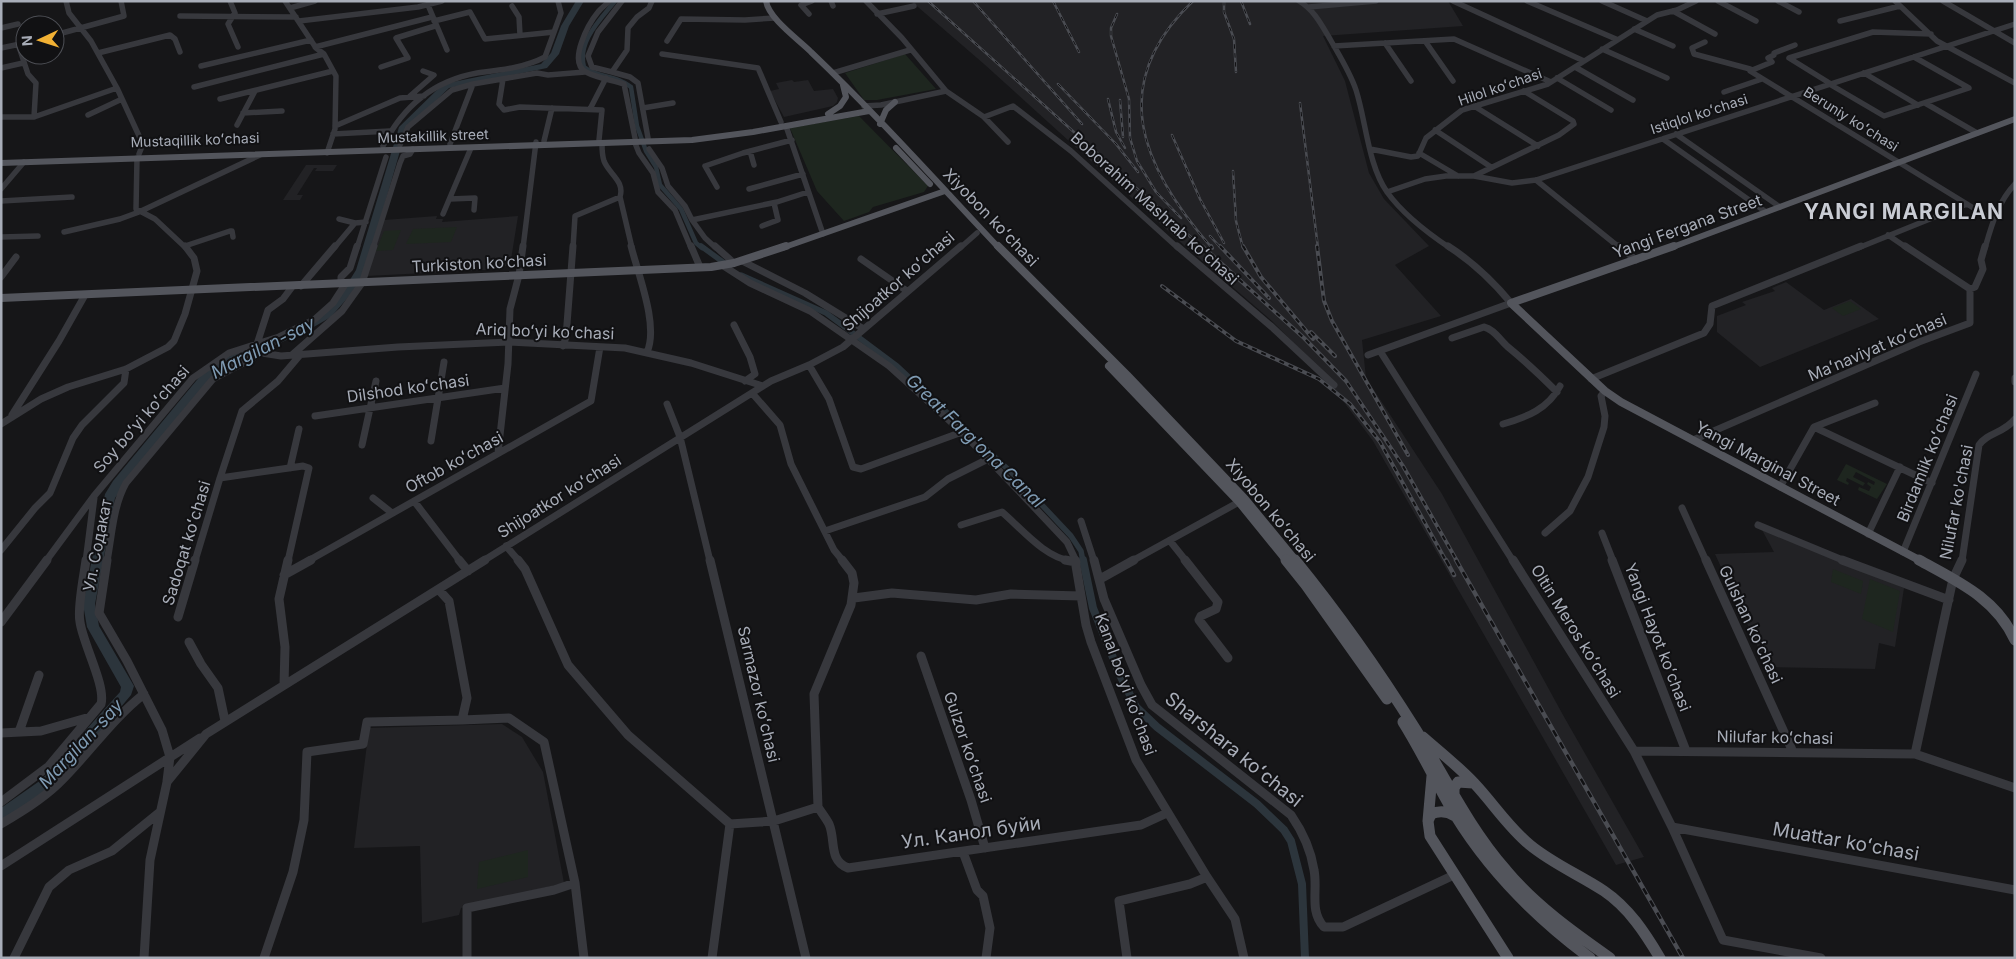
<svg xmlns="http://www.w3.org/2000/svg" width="2016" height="959" font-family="Inter,sans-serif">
<rect width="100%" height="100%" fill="#161618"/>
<path fill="#222225" d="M911,1H1448L1463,26L1323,36L1345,81L1369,173L1384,199L1429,246L1395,265L1441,316L1362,340L1366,378L1442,494L1563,715L1644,857L1616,865L1373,441L1320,370L1272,321L1177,239L984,64Z
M792,80L794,82L808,80L814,91L833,89L838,98L837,102L833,106L784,117L770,91L779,89L776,83Z
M306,165H337L333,171H315L317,168H314L297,195H303L300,200H283Z
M437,216L436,219H443L442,222L518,216L510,266H504L503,269L367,276L384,220Z
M1786,282L1824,310L1851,299L1879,319L1760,367L1717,332V316L1746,305L1742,302L1775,291L1772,288Z
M1761,528L1904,588L1895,647L1879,643L1875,669L1767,667L1715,554L1774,552Z
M502,724L522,737L543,772L564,883L461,908L459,915L422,923L420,846L354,848L369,728Z"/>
<path fill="#1e261f" d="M905,54L936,89L877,100H864L845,73Z
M859,116L928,186L924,192L873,207L869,212L844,221L817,191L790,128Z
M457,227L451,242L406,244L413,229Z
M401,230L393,250L376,251L384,231Z
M1850,301L1861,309L1843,316L1832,308Z
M1846,464L1887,484L1877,499L1858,490L1859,487L1869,491L1871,487L1867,484L1868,482L1874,485L1875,482L1856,472L1853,477L1865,483L1863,486L1847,478L1846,481L1849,483L1848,485L1837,480Z
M1833,569L1863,581L1861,594L1831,582Z
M1870,579L1900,591L1893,632L1862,619Z
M528,850V877L477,889L479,862Z"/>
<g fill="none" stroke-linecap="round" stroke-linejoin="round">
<path stroke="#2c353c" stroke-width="4.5" d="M615,1C601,19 577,41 584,67C597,78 617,75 631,87L637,126L646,151L656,167L660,185L681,209L696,243L702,248"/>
<path stroke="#2c353c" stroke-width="5.5" d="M701,246L727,265
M741,275L826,313L897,366L1012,473L1071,536L1081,551L1083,561"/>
<path stroke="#2c353c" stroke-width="8" d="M1083,560L1093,608L1120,675L1136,707L1157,727L1257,804L1284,830L1291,841L1302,884L1305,958"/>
<path fill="#2c353c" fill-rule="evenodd" d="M576,1H584L569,26L559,54L547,68L449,88L406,130L366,270L351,294L331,317L312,328H304L303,326L304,324L323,313L338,299L356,270L399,127L443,84L541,64L551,53L561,26Z
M287,332L291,334L292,336L291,338L240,361L214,375L184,409L115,498L95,604L99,626L134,686L131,695L51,790L26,809L1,823V808L41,780L120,692L121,687L87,627L83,604L105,494L113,481L206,369L232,355Z"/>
<path stroke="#37383d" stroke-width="5.5" d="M66,1L69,13L91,41L117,88L140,138L141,149L139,154
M230,1L235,13L228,24L238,47
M285,1L316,48L324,54L336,76L335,129L327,153
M609,1C606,5 601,8 598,12C589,23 567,62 586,72C597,78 612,80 624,84L635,138
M831,1L833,6
M1299,1C1314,10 1321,24 1330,39C1339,55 1350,72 1356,90C1366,121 1368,165 1387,192C1402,213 1429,234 1450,248
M1453,1L1584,61
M1527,1L1616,39
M1602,1L1647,21
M1718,1L1756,21
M1778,1L1799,12
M1895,1L1937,41L2015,83
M1943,1L2015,43
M428,5L447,50
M512,6L519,17L520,35
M1309,7L1376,1
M290,8L315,1
M1673,11L1715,34
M809,14L801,5L812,1
M877,14L914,6
M180,16L296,17
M299,21L418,7L442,1
M434,21L470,12L485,39L554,32
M1840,21L1900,6
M1,28L18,24
M1634,29L1673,46
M55,35L124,16L121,1
M667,41L681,19L745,20L775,18
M1425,41L1453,81
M1705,42L1692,48L1694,54L1750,69
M1385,43L1411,81
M18,44L28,74L36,83L34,117
M1795,45L1774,53V55L1768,58L1772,62L1750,71L1993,220
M1334,46L1454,39L1551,82
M315,47L432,17
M1,48L25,43
M1602,49L1667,78
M98,53L170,35L175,39L180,52
M662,54L758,68L781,122
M201,66L311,40
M381,67L408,58L396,38L435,26
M1575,67L1633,100
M1,68L23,63
M612,72L592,67L588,56L598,32L622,1
M833,73L910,50
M1864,73L1918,105
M1557,78L1611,110
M503,79L499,104L504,110L520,107L602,110L599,140
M1831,84L1789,58L1873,32L1931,34
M1831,85L1884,116L1969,88L1914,57
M194,87L324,54
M946,91L984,117L1013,106L1071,151L1178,248
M1724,92L1762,79
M410,96L434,75L423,71
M220,99L333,71
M1925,103L1977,133
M864,106L881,105L946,91L902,38L866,1
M1474,106L1538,146
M643,108L673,103
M590,109L606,78
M243,113L282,111
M88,115L122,99
M1,117H34L117,88
M984,117L1008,142
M237,125L255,91
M335,126L400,98L424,96
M786,126L823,234
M1435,130L1491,167
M333,134L390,131
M1676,134L1780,207
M648,138L638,83L630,77L612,72L627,50L628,28L637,17L649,8L652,1
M1663,139L1766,212
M544,141L552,108
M635,143L639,153L653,173L658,192L675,210L691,248
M450,144L473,84
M400,145L408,127L452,90L473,84L537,73L548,75L585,72
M383,146C403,106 433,81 477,73C500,70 524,68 545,57L561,13L558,1
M649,149L662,168L668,186L685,206L692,220
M1370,149L1411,157L1418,156L1426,138L1462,110L1548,84L1657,15L1677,10L1696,1
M750,151L754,165
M1419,153L1458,176
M137,158L136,209L155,219L186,248
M1474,176L1559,135L1574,124L1573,121L1524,91
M1536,180L1620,248
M717,187L705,166L743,153L792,140
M1,189L24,162
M749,189L803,174
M1387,192L1425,179L1446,176H1474L1512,183L1536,180L2015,24
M620,197L632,248
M450,199L475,198L474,210
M1,201L72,197
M443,214L471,148
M339,219L355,223
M762,226L778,220L774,203
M64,232L120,219L139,212L260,155
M1888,235L1907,248
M1,237L38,236
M185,246L230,231H232L233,237
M334,248L355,223L366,222
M357,248L386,157
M373,248L400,163L403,156L410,154L413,149
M523,248L536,142
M573,248L575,216L620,197C625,181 609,174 604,161C602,155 602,149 602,144
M716,248L705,238L692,220L777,202L808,192
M960,248L977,233
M1858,248L1967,204
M1985,248C1992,224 1998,202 2015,184"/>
<path stroke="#37383d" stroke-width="7" d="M631,246C638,274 659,326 647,352
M691,246L700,267
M715,246L734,263
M1177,246L1272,327L1334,385
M1619,246L1636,260
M1905,246L1970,289
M861,259L907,291
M742,261L805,293L862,328
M722,265L750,283L810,311L889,366L963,433L1015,487L1067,542L1076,561
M1,277L16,257
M301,286L335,246
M292,287L283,299L268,310L257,344L262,353L281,356L398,347L509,342L625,348L691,363L763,386
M734,325L750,357L755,374L745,381
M1452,338L1484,327C1494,329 1500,340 1508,347C1525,361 1541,376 1557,392
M563,346L566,337L573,246
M1380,351L1513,561
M292,355L342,311L362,283L374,246
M1368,355L1511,303C1492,280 1473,262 1448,246
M809,365L829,399L853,467L861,469L962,432
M2015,378V382
M1591,379L1704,333L1710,324L1712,306L1861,246
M752,393L780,425L791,464L834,550L843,561
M667,404L680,437L710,561
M12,415L59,341L85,295
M315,416L505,388
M1,424L41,399L68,387L126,369L168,347L174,341L185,314L197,271L194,258L185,246
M1503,424C1527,417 1548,409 1560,386
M1814,427L1875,403
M1693,440L1919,342L1970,323V289L1975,287L1983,269L1981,260L1985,246
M431,441L444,362
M362,445L376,381
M498,453L508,364L510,309L519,275L523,246
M290,468L299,429
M1780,487L1814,427L1932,483
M373,498L392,513
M414,501L460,561
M1682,508L1706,561
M1081,521L1094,561
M961,525L1002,512C1022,529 1044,557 1071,561
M1758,525L1845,561
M825,531L925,497L948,479L988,459
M1545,533L1570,511L1588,477L1604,427L1605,416L1601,396L1605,391
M1602,533L1613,561
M1868,534L1900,467
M1170,541L1186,561
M506,546L519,561
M1,550L35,508L50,493L73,438L82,425L124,383L126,369
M1903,552L1976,374
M46,561L94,496L193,378L229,353L279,337L314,320L333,303L346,283L341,280V277L350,268L357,246
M86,561L94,498
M107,561C112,536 113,506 126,483L213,379L262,353
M195,561L220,478
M288,561L309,468L303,466L220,478L242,411L278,381L300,355
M308,561L591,401L600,347
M483,561L771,381L809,365L843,347L961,246
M1132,561L1239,502
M1962,561L1979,445C1988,432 2003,434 2015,419"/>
<path stroke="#37383d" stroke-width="9" d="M107,560L99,613L127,661L162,730L170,757L167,781
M459,560L468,571
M518,560L525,569L568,665L628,735L730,824L774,821L818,807L814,694L851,605L854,583L852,573L842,560
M710,560L806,958
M1065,560L1076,562
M1075,560L1086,625L1091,642L1136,760L1207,877L1235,919L1244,958
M1094,560L1104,599L1141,685L1152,705L1291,815C1302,831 1311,850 1314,870C1318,890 1309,911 1324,927H1343L1454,875
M1185,560L1218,602L1216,609L1201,616L1199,620L1228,658
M1513,560L1634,751L1672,827L1723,940L1821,958
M1612,560L1686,751
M1706,560L1793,752
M1842,560L1949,600
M284,575L311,560
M1100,579L1134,560
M439,590L449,601L467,698L462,720L509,718L544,742L575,883L584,958
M854,598L892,593L976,600L1011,594L1081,596
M178,617L195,560
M1,622L47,560
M189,642L201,664L218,688L225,721
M921,656L971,800L985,848
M284,685L285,647L279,599L288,560
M19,732L39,675
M1,733L41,731L90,717
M1634,751L1915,754L2015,788
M1915,754L1953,579L1962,560
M1,802L49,766L101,704C106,686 83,644 80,622C77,608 84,576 86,560
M818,807C821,812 826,818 829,824C836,840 828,860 848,868L1141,825L1167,813
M1,824C21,812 41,800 58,784C88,755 111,720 144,694
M1672,827L2015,890
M963,852L977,890L983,896L990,928L986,958
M1,866L200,738
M14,958L49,887L69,870L112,851L160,812
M144,958L150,860L167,782L206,734L485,560
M264,958L293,872L304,820L307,752L363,744L367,722L462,720
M467,958V908L554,890L575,883
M712,958L730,824
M1127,958L1119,901L1190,884L1207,877"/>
<path stroke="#53555c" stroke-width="6" d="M766,1C769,19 798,39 811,52C876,114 937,182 999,248
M828,114L840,106L846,97L843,85
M880,124L886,110L895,102
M896,148L930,184
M1,163L692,140L753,132L869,111
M782,248L945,191
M1670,248L2015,119"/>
<path stroke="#53555c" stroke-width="8" d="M998,246L1127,375L1245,499L1296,561
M1674,246L1511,303L1605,391L1621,402L1921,561
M1,298L711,267L734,263L786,246
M1109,366L1239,502L1287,561"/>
<path stroke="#53555c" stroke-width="11" d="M1286,560L1306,585L1387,699
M1295,560C1339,614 1379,671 1416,730C1445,777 1469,828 1506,870C1535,905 1573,932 1610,958
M1919,560C1957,581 1996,598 2015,640
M1403,722C1422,752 1437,785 1455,815C1490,872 1536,918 1590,958
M1423,737C1440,752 1458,766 1474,783C1493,803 1508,827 1530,845C1553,864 1580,875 1604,891C1629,908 1645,933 1660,958
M1432,776L1428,821L1430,836L1508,958
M1454,797V788L1458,782L1473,783
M1428,821L1431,814C1440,810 1447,811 1455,816"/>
<defs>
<path id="rail-far2" d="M928,1L1203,248
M973,1L1082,124
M1053,1L1079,52
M1193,1C1105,85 1142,168 1212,248
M1224,1V12L1234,39L1236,72
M1241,1L1250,24
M1117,14L1111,28V36L1129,99L1130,138L1137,161L1156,192L1181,218
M1058,84L1116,144L1138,172
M1108,99L1116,132L1125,148
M1120,100L1123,137
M1300,103L1318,248
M1172,135L1200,199L1224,243
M1233,171L1236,221L1243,248
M1210,236L1221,248"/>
<path id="rail-far1" d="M1202,246L1304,338L1346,381L1403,466L1457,561
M1211,246L1212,248
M1220,246L1269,298
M1243,246L1261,277L1313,339
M1317,246L1324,301L1332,321L1408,455
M1162,286L1236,341L1319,379L1350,404L1380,442L1446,561
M1311,332L1335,356"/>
<path id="rail" d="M1446,560L1454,575
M1456,560L1683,958"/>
</defs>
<use href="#rail-far2" stroke="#4a4c52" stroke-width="2.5"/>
<use href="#rail-far1" stroke="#4a4c52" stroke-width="4"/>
<use href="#rail" stroke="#4a4c52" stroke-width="4.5"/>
<use href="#rail-far2" stroke="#111113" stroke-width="1" stroke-dasharray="4.5" stroke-linecap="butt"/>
<use href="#rail-far1" stroke="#111113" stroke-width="2" stroke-dasharray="5" stroke-linecap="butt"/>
<use href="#rail" stroke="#111113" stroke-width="2.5" stroke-dasharray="7" stroke-linecap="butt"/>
</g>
<g text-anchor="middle" stroke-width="4" stroke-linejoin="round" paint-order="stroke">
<g font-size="14" fill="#a8adb8" stroke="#111113">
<text transform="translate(1500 87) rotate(-19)" y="5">Hilol koʻchasi</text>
<text transform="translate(1699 114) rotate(-18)" y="5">Istiqlol koʻchasi</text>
<text transform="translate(1851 119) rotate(32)" y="5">Beruniy koʻchasi</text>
<text transform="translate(433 136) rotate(-2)" y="5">Mustakillik street</text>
<text transform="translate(195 140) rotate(-2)" y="5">Mustaqillik koʻchasi</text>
</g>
<g font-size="16" fill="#a8adb8" stroke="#111113">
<text transform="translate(1155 208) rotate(42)" y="6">Boborahim Mashrab koʻchasi</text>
<text transform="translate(991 217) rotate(46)" y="6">Xiyobon koʻchasi</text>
<text transform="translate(1687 226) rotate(-20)" y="6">Yangi Fergana Street</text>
<text transform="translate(479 263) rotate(-3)" y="6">Turkiston ko’chasi</text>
<text transform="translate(898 281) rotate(-41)" y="6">Shijoatkor koʻchasi</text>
<text transform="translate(545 331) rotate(2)" y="6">Ariq boʻyi koʻchasi</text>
<text transform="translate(1877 347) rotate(-23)" y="6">Maʻnaviyat koʻchasi</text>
<text transform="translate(408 388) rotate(-8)" y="6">Dilshod koʻchasi</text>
<text transform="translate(141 419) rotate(-49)" y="6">Soy boʻyi koʻchasi</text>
<text transform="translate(1927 458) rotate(-68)" y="6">Birdamlik koʻchasi</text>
<text transform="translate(454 462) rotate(-29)" y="6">Oftob koʻchasi</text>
<text transform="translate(1768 463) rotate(28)" y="6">Yangi Marginal Street</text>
<text transform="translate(559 496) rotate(-32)" y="6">Shijoatkor koʻchasi</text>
<text transform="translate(1956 502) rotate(-79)" y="6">Nilufar ko'chasi</text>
<text transform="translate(1271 510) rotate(50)" y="6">Xiyobon koʻchasi</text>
<text transform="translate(186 543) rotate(-73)" y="6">Sadoqat koʻchasi</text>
<text transform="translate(97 545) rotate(-79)" y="6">Ул. Содакат</text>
<text transform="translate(1751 624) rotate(65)" y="6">Gulshan koʻchasi</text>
<text transform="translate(1576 631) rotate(58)" y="6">Oltin Meros koʻchasi</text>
<text transform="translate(1658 637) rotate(69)" y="6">Yangi Hayot koʻchasi</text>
<text transform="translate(1126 684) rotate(70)" y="6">Kanal boʻyi koʻchasi</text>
<text transform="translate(759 694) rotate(77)" y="6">Sarmazor koʻchasi</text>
<text transform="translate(1775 737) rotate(1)" y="6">Nilufar koʻchasi</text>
<text transform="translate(968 747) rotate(71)" y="6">Gulzor koʻchasi</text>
</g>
<g font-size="18" font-style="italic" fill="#7f9bb3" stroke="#111113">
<text transform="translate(263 348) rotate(-27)" y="6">Margilan-say</text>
<text transform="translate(975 441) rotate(44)" y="6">Great Farg'ona Canal</text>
<text transform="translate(81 744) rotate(-47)" y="6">Margilan-say</text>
</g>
<g font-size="19" fill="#a8adb8" stroke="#111113">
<text transform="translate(1234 749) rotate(39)" y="7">Sharshara koʻchasi</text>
<text transform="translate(971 832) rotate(-8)" y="7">Ул. Канол буйи</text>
<text transform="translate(1846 841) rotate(10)" y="7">Muattar koʻchasi</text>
</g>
<g font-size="21" font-weight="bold" letter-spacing="1" fill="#c9ccd4" stroke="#111113">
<text x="1904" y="219">YANGI MARGILAN</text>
</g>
</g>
<rect width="2016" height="959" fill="none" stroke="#a8adb8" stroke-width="5"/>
<g transform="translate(40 40) rotate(266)"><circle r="24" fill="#111113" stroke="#4d4f55"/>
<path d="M0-4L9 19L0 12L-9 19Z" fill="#f2b134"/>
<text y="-8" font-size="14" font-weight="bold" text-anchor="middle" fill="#a8adb8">N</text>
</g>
</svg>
